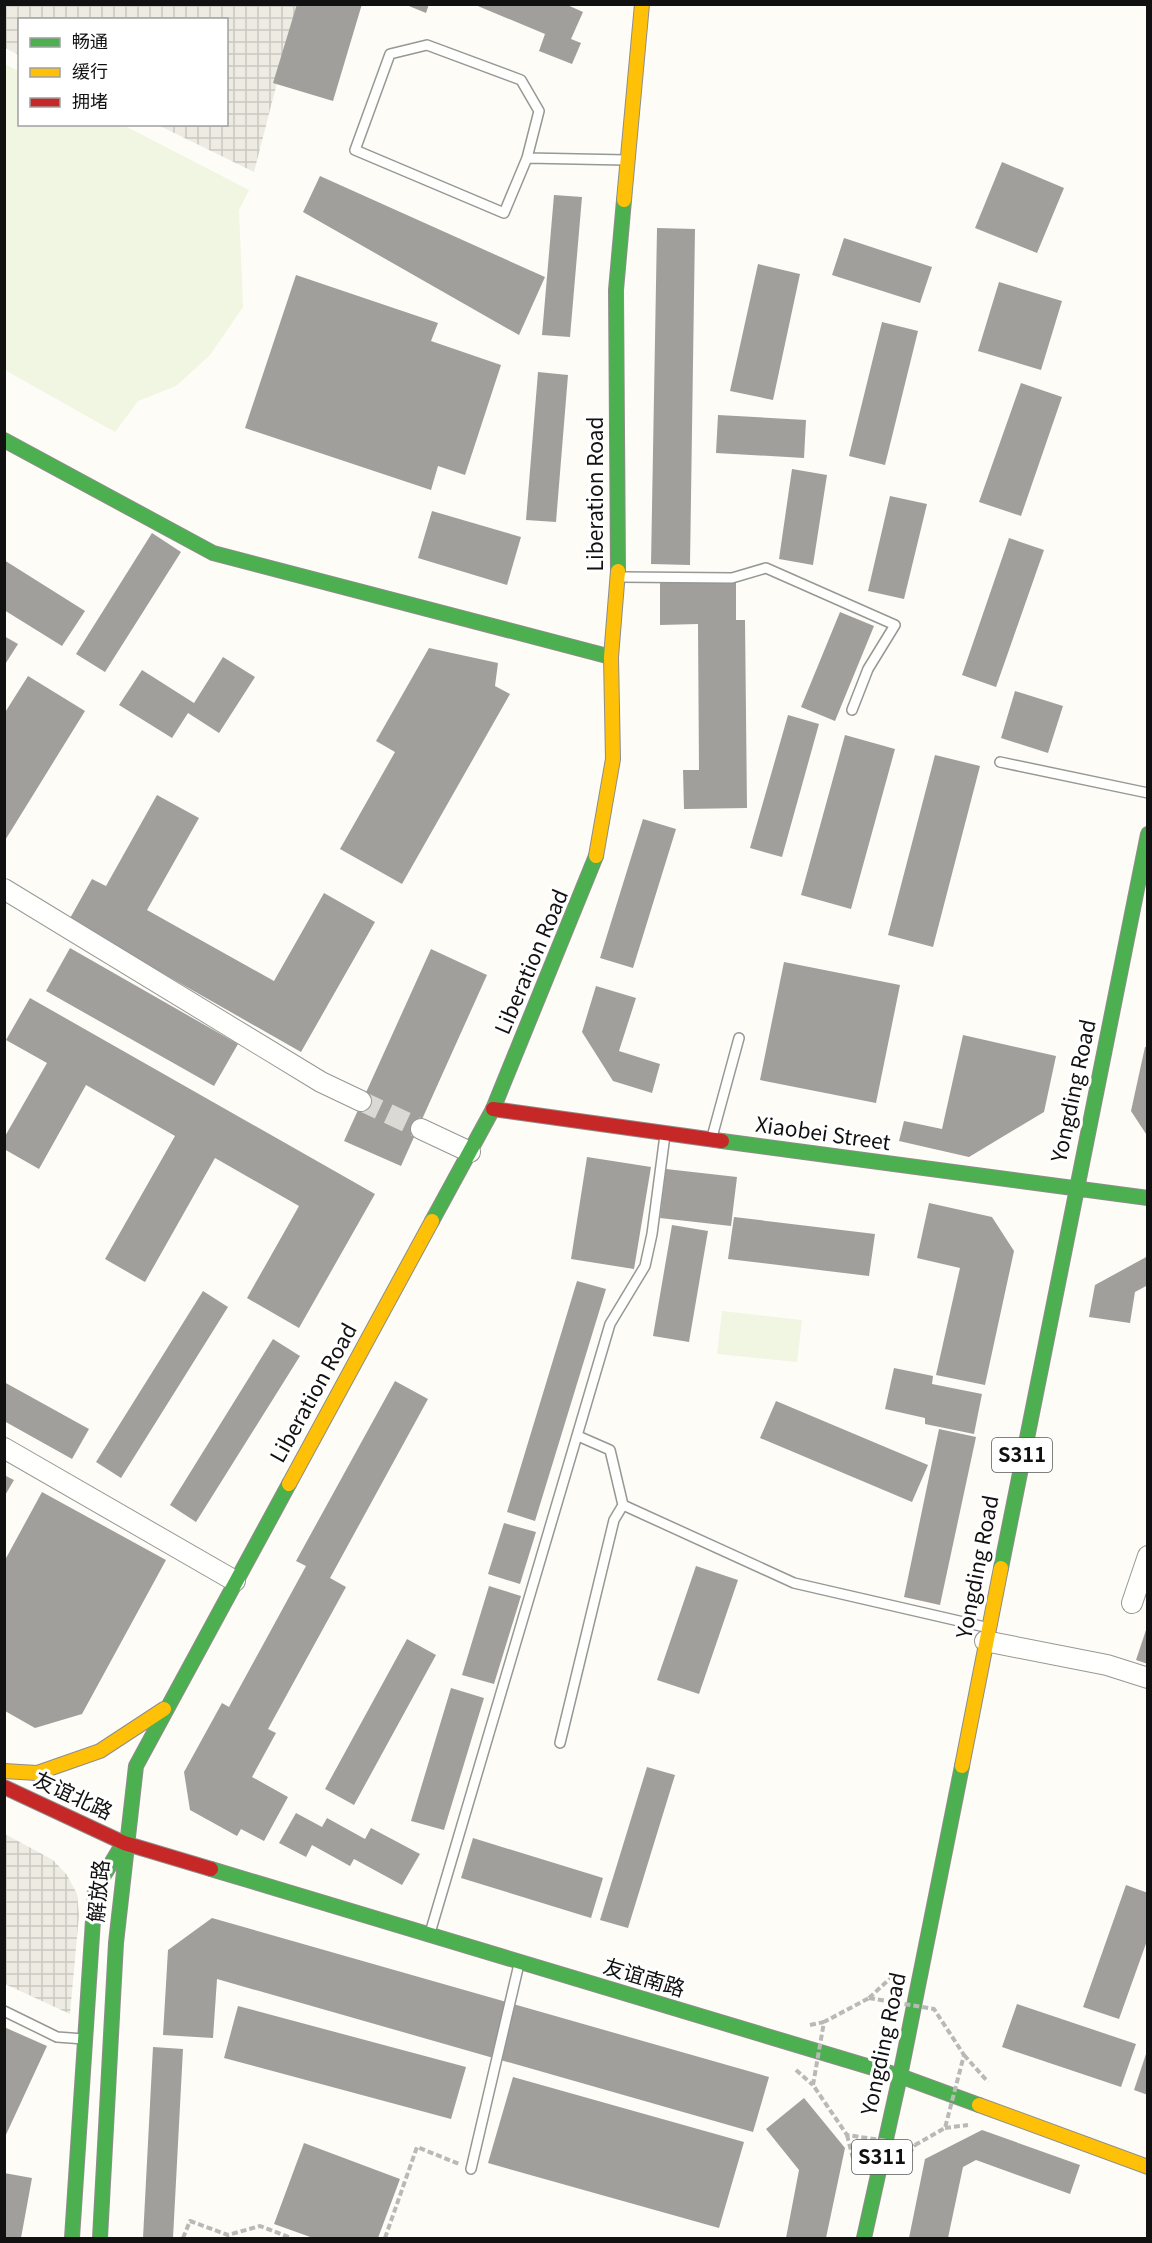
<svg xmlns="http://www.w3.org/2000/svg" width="1152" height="2243" font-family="Georgia,'Noto Sans SC',serif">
<defs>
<pattern id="plaza-grid" width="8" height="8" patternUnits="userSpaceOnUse" patternTransform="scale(1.5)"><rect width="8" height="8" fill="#edebe2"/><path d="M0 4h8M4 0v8" fill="none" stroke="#cac8c1"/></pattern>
</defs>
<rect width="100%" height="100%" fill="#fdfcf7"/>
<path fill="#f0f6e1" d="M4,64L19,71L20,124L123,125L249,190L239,210L243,307L210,355L176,386L138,401L115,432L5,370Z
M722,1311L802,1320L797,1362L717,1354Z"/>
<path fill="url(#plaza-grid)" d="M4,5H297L254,172L158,125L226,124V20H20L19,55L5,48Z
M5,1834L53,1860L67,1875L77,1894L79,1915L70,2014L5,1984Z"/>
<path fill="#a19f9c" d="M297,4H362L333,101L273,83Z
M404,4H429L426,13Z
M473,4H565L583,12L571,39L581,43L572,64L539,51L545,34Z
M1002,162L1064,188L1037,253L975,228Z
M320,176L545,277L519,335L303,212Z
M554,195L582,197L570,337L542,335Z
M657,228L695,229L690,565L651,564Z
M844,238L932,267L920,303L832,275Z
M758,264L800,274L773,400L730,391Z
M296,275L438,323L431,341L501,365L465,475L438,466L431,490L245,428Z
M999,282L1062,301L1041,370L978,351Z
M882,322L918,331L885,465L849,456Z
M538,372L568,375L556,522L526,520Z
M1021,383L1062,397L1021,516L979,502Z
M718,415L806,420L804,458L716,453Z
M792,469L827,475L813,565L779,559Z
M890,496L927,504L904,599L868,591Z
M432,511L521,537L507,585L418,558Z
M152,533L181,552L105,672L76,654Z
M1009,538L1044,550L996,687L962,675Z
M4,560L85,611L62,646L4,610Z
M736,581V620H745L747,808L684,809L683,770H699L698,624L660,625V582Z
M840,612L874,626L835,721L801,707Z
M4,636L18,644L4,666Z
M429,648L498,663L495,686L510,694L402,884L340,849L395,752L376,741Z
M223,657L255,677L219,733L188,713L172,738L119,705L142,670L194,703Z
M28,676L85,711L4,842V714Z
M1015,691L1063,706L1048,753L1001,738Z
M788,715L819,724L782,857L750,848Z
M845,735L895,749L851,909L801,895Z
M935,755L980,766L933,947L888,935Z
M157,795L199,818L147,910L274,981L324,893L375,922L301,1052L69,920L92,879L106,886Z
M643,819L676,829L633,968L600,958Z
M70,948L238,1044L214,1086L46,991Z
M431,949L487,975L401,1166L344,1141Z
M784,962L900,985L876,1103L760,1080Z
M596,986L636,998L619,1051L660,1064L652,1093L613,1081L582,1032Z
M30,998L375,1194L299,1328L247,1298L299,1206L215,1158L145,1282L105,1259L175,1136L86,1085L39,1169L4,1149V1138L47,1063L6,1040Z
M963,1035L1056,1056L1044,1112L969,1157L899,1141L904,1121L942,1129Z
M1145,1047H1148V1137L1131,1111Z
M587,1157L651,1167L634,1269L571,1259Z
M666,1169L737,1177L731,1226L660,1218Z
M929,1203L992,1217L1014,1251L985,1385L936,1375L960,1268L917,1258Z
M734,1217L875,1234L869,1276L728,1259Z
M672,1225L708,1231L689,1342L653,1336Z
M1148,1256V1285L1135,1292L1130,1323L1089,1317L1095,1285Z
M577,1281L606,1289L535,1521L507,1512Z
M203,1291L228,1307L121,1478L96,1462Z
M273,1339L300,1356L196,1522L170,1505Z
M894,1368L933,1376L932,1384L982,1394L974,1434L925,1424V1418L885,1409Z
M395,1381L428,1399L330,1578L346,1587L268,1729L276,1733L252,1777L288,1797L264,1841L241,1829L237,1836L190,1810L184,1772L222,1703L229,1707L306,1566L296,1561Z
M4,1382L89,1429L72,1459L4,1421Z
M776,1401L928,1465L912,1502L760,1438Z
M939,1429L976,1437L940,1605L904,1597Z
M4,1475L14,1480L4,1497Z
M42,1492L166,1560L82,1714L35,1728L5,1711V1560Z
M504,1523L536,1532L520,1584L488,1574Z
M696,1566L738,1580L699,1694L657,1680Z
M489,1586L521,1596L494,1684L462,1675Z
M1148,1624V1664L1136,1660Z
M407,1639L436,1655L354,1805L325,1789Z
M451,1688L484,1698L444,1830L411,1821Z
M647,1767L675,1775L628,1928L600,1920Z
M296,1813L322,1827L327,1818L365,1839L371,1828L420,1854L402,1885L354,1859L350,1866L312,1845L306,1857L279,1843Z
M473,1838L603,1878L591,1918L461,1878Z
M1126,1885L1148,1893V1938L1119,2019L1083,2007Z
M212,1918L769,2077L753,2132L217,1979L213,2038L163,2035L168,1950Z
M1017,2004L1136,2044L1121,2087L1002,2047Z
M238,2006L466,2067L451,2119L224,2058Z
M4,2027L47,2046L4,2139Z
M153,2047L183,2049L173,2238H143Z
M1147,2051H1148V2095L1134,2090Z
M513,2077L744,2142L719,2228L488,2163Z
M804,2098L845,2148L826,2238H786L799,2170L766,2129Z
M982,2130L1080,2165L1070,2194L976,2160L963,2167L948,2238H909L925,2159Z
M304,2143L400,2179L378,2238H313L274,2224Z
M4,2173L32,2178L21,2238H4Z"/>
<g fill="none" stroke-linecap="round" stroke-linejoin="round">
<path stroke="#dad9d4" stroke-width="20" stroke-dasharray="20 10" stroke-linecap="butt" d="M361,1101L421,1129"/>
<defs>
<path id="lane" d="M427,45L521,80L539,111L527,158L504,213L355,150L390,54Z
M527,158L626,160
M621,577L732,578L766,568L895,625L868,669L852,710
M1000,762L1148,793
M712,1137L739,1038
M578,1436L610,1450L623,1505L794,1583L985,1627
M560,1743L614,1520L623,1505
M430,1933L610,1324L645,1266L652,1234L665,1135
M4,2011L57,2037L84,2039
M471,2169L519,1964"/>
<path id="street" d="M4,889L321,1082L361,1101
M421,1129L470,1152
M4,1448L235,1581
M1132,1603L1148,1556
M985,1641L1107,1665L1148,1678"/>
<path id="fast" d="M4,440L213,553L611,657
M618,571L616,290L624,200
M722,1141L1148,1198
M432,1221L493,1109L596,856
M1001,1568L1148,834
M211,1869L900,2076L979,2105
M72,2238L95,1890L121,1847
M100,2238L116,1943L136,1766L289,1484
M864,2238L900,2076L962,1766"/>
<path id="slow" d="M624,200L642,4
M596,856L613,759L611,657L618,571
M289,1484L432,1221
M962,1766L1001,1568
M4,1771L37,1773L100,1751L164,1709
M979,2105L1148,2167"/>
<path id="jam" d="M493,1109L722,1141
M4,1787L124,1843L211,1869"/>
</defs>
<use href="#lane" stroke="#979795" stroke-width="12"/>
<use href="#street" stroke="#979795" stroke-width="22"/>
<use href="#fast" stroke="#8e8d8b" stroke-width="16"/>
<use href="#slow" stroke="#8e8d8b" stroke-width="16"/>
<use href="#jam" stroke="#8e8d8b" stroke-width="16"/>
<path stroke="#b9b9b8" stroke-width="4" stroke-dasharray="6 3" stroke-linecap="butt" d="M869,1998L896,1973
M810,2025L824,2022
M964,2055L988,2082
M796,2070L813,2085
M945,2128L968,2125
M847,2135L854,2162
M909,2154L915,2145
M183,2238L190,2221L228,2235L260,2226L291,2238
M385,2238L417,2147L459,2164"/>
<use href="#lane" stroke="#fffffe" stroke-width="9"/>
<use href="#street" stroke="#fffffe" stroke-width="20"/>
<use href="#fast" stroke="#4caf50" stroke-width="14"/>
<use href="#slow" stroke="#ffc107" stroke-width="14"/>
<use href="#jam" stroke="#c62828" stroke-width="14"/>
<path stroke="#b9b9b8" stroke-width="4" stroke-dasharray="6 3" stroke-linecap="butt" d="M869,1998L934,2009L964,2055L945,2128L915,2145L847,2135L813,2085L824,2022Z"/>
</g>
<g text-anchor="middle" stroke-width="6" stroke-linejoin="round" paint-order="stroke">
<g fill="#fff" stroke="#585858" stroke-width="1.5">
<rect x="992" y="1438" width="60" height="34" rx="4.5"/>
<rect x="852" y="2140" width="60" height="34" rx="4.5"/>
</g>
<g font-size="20" font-weight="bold" fill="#111">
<text x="1022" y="1462">S311</text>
<text x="882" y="2164">S311</text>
</g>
<g font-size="21" fill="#111" stroke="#fff">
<text transform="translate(596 494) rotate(-90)" y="7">Liberation Road</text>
<text transform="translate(532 962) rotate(-67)" y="7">Liberation Road</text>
<text transform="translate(1074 1091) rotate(-78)" y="7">Yongding Road</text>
<text transform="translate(823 1134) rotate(8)" y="7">Xiaobei Street</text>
<text transform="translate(314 1393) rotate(-61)" y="7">Liberation Road</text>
<text transform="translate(978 1567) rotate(-79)" y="7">Yongding Road</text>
<text transform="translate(73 1796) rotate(25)" y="7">友谊北路</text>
<text transform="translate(99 1891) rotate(-85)" y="7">解放路</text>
<text transform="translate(644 1978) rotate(17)" y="7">友谊南路</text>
<text transform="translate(884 2044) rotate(-78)" y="7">Yongding Road</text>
</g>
</g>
<rect width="1152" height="2243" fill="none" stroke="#111111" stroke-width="12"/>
<rect x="18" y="18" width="210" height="108" fill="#ffffff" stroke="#a0a0a0" stroke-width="1.5"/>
<rect x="30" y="38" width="30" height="9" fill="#4caf50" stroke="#a0a0a0" stroke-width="1.5"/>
<text x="72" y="48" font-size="18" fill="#111111">畅通</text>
<rect x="30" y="68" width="30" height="9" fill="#ffc107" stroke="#a0a0a0" stroke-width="1.5"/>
<text x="72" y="78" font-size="18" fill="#111111">缓行</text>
<rect x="30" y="98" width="30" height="9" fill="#c62828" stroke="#a0a0a0" stroke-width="1.5"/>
<text x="72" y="108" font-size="18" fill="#111111">拥堵</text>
</svg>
